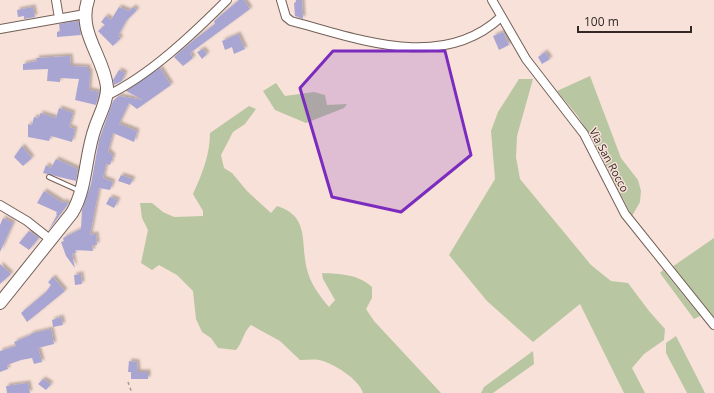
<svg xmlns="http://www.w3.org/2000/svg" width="714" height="393" font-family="'Open Sans',sans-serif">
<defs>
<filter id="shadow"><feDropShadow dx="2.5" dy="-2.5" stdDeviation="1" flood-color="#0004"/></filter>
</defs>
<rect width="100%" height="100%" fill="#f8e1d8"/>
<path fill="#b8c6a1" d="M590,76L621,158L638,180L641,191L640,202L632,216L594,142L577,115L557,91Z
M519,79H533L517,136L516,157L520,179L591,265L611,281L628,283L649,311L665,329L664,340L644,354L632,368L645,393H624L580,304L533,342L487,301L449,255L495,179L491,131L498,112Z
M276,83L285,96L314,92L325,95L327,105L347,104L344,108L306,123L275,110L263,91Z
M249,106L256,109L245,124L233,132L221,155L224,168L232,173L247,191L271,213L277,206C312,217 299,245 308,273C312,286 320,296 329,307L335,300L323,279L322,273C340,274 358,274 372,287V298L366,309L374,321L441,393H363C360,380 332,362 319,360C313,359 306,360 300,360L280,341L251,325C243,332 243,342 236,350L218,348L211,338L202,332L196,319L193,291L177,275L159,265L152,270L141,263L148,230L142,218L140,203H152L163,212L174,217L203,216V211L193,194C202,174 210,155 210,133Z
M714,238V320L672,267Z
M663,270L700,316L694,319L660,273Z
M676,336L705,393H687L666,353V343Z
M533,351L534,364L493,393H481L484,387Z"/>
<path fill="#a8a5d3" filter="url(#shadow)" d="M239,0H244L250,9L190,53L193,58L183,66L174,57L195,39L215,24L214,21Z
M296,0H302L303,19L295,16L294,3L296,2Z
M33,7L35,17L24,19V16L18,17L17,10Z
M119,7L129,11L133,7L137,10L126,21L118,36L121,38L113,46L98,31L105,25L101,22L106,16L111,20Z
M78,21L81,35L57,37V32L60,31L59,24Z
M503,32L509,45L499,50L493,36Z
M238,34L245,49L234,54L232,47L225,50L222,41Z
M203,49L207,54L202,59L197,52Z
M545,52L550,59L542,64L538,57Z
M70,56L71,66L88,67V71H90L89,90L99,92L96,105L75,100L79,79L60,78V82L47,81L48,69L23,70V64L37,61L36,58Z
M160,68L171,85L137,109L129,103L119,124L137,131L134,142L113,133L108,151L113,156L110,165L106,164L103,178L113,182L110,190L99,188L90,235L96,234L97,245H92L93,251L75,250L76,253L72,254L75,268L66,256L61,242L64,241L63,238L81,229L82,210L91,184L99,140L113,101L119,96L143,100L126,91Z
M119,70L125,73L122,81L114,85L113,80Z
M59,108L73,113L69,127L75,129L72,142L51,136L49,141L28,137V124L32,125L34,117L39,118L40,113L56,118Z
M22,146L32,158L23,166L14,157Z
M56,159L78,169L76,181L43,173L46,165L51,168Z
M121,175L133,179L130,185L118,181Z
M44,191L63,203L64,201L68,204L48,231L57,215L56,214L57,212L37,203Z
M110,197L118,200L114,208L106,204Z
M3,218L13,223L0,252V225Z
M29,231L39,238L29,250L19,243Z
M0,264L11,274L0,284Z
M81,274L82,284L75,285L74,275Z
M53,277L65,291L27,322L21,313L46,292L51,285L48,282Z
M61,317L63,325L53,327L52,320Z
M51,329L54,344L38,348L42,362L34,364L32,358L21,360L7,365L8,369L0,372V351L16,346L14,342L31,335L30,334Z
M129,361L137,362L138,372H148V379H131V372H128Z
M43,379L51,384L46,390L38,384Z
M28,383L30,393H7L6,386Z"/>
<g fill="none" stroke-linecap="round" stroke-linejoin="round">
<defs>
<path id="lane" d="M49,177L80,191"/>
<path id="street" d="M56,0L59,18
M281,0L286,17L291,21C359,39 442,72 501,17
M492,0L526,59L584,134L625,214L714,325
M0,29L85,14
M106,96C149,76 193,34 227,0
M0,205L27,221L51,240"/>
<path id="secondary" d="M0,303L72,213C87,188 85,155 95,128C99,116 108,100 107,87C104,57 77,32 88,0"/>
</defs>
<use href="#lane" stroke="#736058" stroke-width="6"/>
<use href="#street" stroke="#736058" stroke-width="10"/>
<use href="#secondary" stroke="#736058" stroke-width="14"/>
<path stroke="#a7968f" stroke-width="1.5" stroke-dasharray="3 3" stroke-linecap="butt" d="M128,382L132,393"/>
<use href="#lane" stroke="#fff" stroke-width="4"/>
<use href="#street" stroke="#fff" stroke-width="8"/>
<use href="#secondary" stroke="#fff" stroke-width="12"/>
</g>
<path fill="#7b2cbf" fill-opacity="0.2" stroke="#7b2cbf" stroke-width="3" stroke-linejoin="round" d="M333,51H445L471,155L401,212L332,197L300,88Z"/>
<g text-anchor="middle" stroke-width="3" stroke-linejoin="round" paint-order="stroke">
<g font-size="11" fill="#322926" stroke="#f8e1d8">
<text transform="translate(609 160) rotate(62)" y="4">Via San Rocco</text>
</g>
</g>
<path d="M578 26v6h113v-6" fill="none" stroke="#322926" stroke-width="2"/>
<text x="584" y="26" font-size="12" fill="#322926" stroke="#f8e1d8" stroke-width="3" paint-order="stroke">100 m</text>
</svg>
